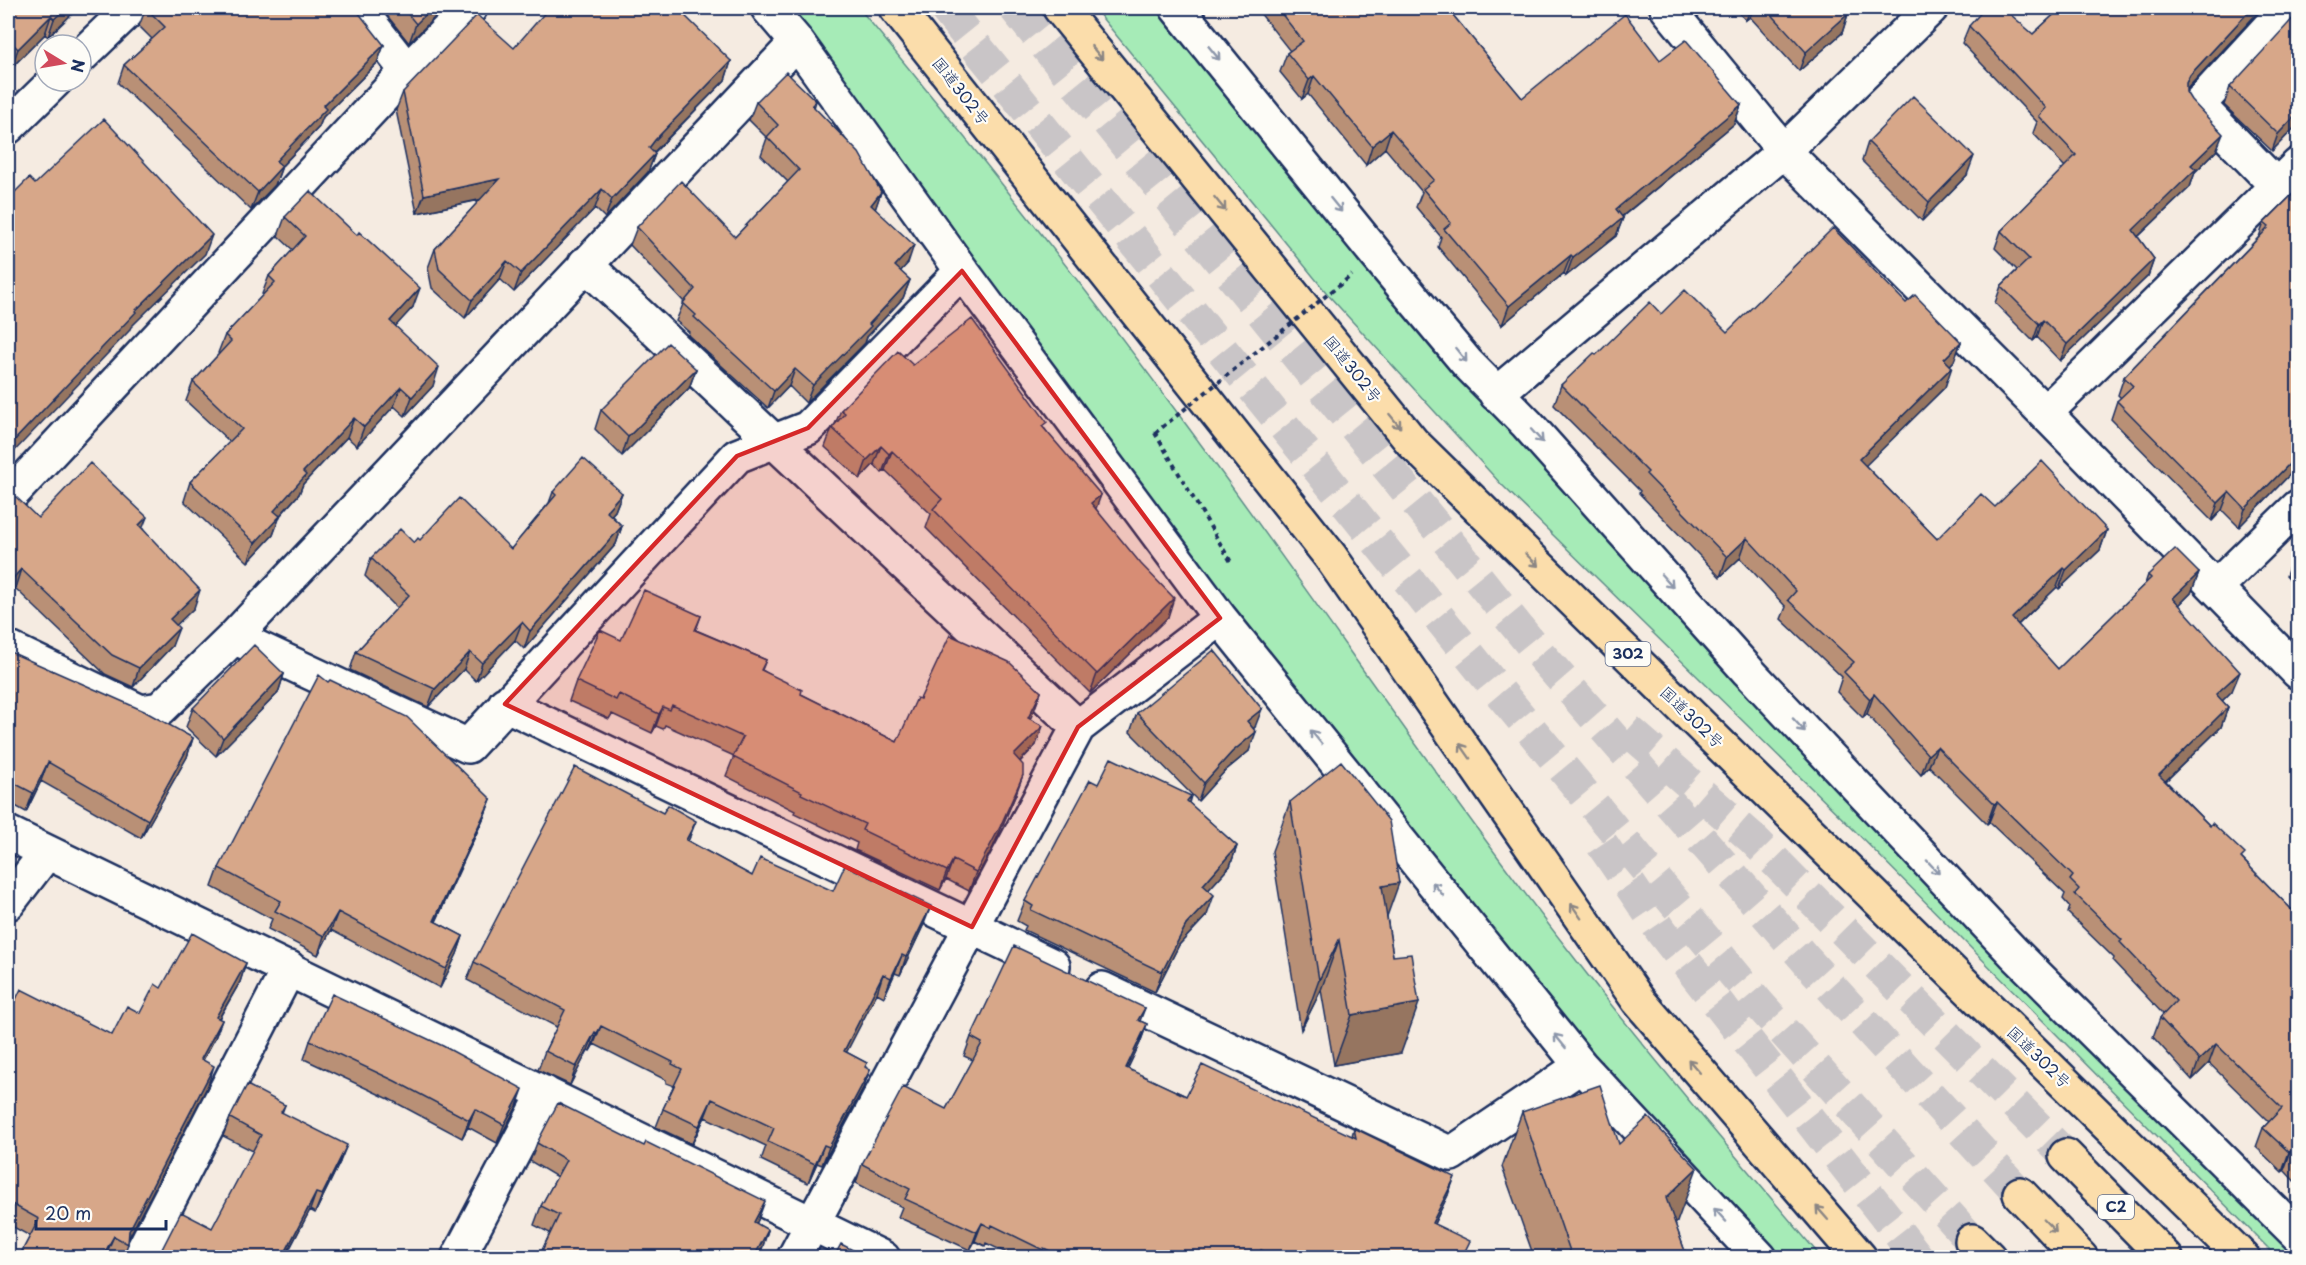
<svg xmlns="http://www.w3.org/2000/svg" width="2306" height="1265" font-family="'Playpen Sans','Klee One',sans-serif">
<rect width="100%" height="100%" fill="#f5ebe1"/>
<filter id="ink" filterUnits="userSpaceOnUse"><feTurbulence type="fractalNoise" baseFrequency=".0167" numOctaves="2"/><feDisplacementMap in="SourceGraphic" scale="12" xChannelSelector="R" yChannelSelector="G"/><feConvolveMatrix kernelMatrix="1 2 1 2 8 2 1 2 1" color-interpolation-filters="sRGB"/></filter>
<g filter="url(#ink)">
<path fill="#a6ebb7" stroke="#608d8a" stroke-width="1.5" d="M784,8H859C970,142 1079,279 1182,419C1313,595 1435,778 1569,951C1650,1056 1736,1157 1821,1257H1772L1581,1047L1270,661Z
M1094,8H1162L2298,1251V1257H2277L1853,829L1500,483L1330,297Z"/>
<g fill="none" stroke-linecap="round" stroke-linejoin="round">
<path stroke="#c9c5c7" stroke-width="33" stroke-dasharray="33 16" stroke-linecap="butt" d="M945,8L1492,683L1759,1004L1972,1241
M1015,8L1532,645L1807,961L2020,1194
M1628,730L1752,838L2066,1156
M1602,844L1662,932L1918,1258"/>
<defs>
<path id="minor" d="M358,8L407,71
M768,8L797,42L962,271L1220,618L1581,1066L1760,1258
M1177,8L1375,253L1467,363L1527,424L1748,671L2014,953L2298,1235
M1667,8L1784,151L2045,413L2298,672
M81,56L131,8
M8,127L55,81
M2277,186L2198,105L2287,8
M585,264L1078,727
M1496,394L1784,151L1931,8
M2045,413L2298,165
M8,498L407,71L470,8
M2216,587L2298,507
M234,637L468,746L737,456L808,428L962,271
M8,648L141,712L160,709L234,637L797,42
M505,704L1053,966
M8,833L883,1258
M8,903L47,852
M1102,989L1451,1154L1581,1066
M139,1258L289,968
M458,1258L545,1093
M794,1258L1078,727L1220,618"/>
<path id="highway" d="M896,8L1330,556L1638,1000L1860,1258
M1060,8L1412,442L2243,1258
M2066,1156L2166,1258
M2020,1194L2081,1258
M1972,1241L1989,1258"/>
</defs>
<use href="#minor" stroke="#1b2f5e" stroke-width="38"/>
<use href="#highway" stroke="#1b2f5e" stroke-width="38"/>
<path stroke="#1b2f5e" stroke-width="4" stroke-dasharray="4.5 4.5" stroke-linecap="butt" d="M1155,433L1231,562"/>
<use href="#minor" stroke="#fdfcf7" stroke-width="33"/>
<use href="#highway" stroke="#fbddab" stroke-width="33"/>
<path stroke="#1b2f5e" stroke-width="4" stroke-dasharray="4.5 4.5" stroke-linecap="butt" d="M1155,433L1352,275"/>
</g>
<path fill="#b99076" stroke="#1b2f5e" stroke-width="1.5" d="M8,8H78L48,37L45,34L11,68L8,64Z
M146,8L384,45L377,63L323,117L319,127L282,166L275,185L251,210L118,83L124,65L152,39L139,26Z
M381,8H444L409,43Z
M1256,8H1447L1522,98L1660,60L1741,105L1734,124L1622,217L1623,218L1616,236L1566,276L1564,273L1502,325L1438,247L1441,237L1416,207L1422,192L1385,148L1366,165L1308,94L1302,99L1280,72L1287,53L1290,51Z
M1733,8H1854L1848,14L1842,33L1799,71L1750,17L1746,20Z
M2061,8H2262L2186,90V92L2216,151L2195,172L2190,187L2138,237L2154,259L2148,276L2060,361L2037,337L2033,341L1995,303L2001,286L2017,270L1995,248L2001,231L2065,167L2033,133L2037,122L1962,43L1969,26L2033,34Z
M514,48L731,61L725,80L654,153L655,154L648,172L605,218L595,208L514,292L500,279L465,318L432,288L428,268L435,249L480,200L417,213L396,110L403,92Z
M2230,87L2298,124L2272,151L2224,105Z
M816,101L814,108L881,192L875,209L908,263L900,271L910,280L903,298L867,337L865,343L806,403L789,386L768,408L688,335L689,332L676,321L684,302L630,245L637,227L735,237L788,182L761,155L767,138L749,120L756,102Z
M1868,142L1967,175L1922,221L1862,161Z
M2298,189V466L2239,527L2222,510L2212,521L2111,419L2117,401L2121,398L2118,395L2124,377L2259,237L2264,223Z
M285,217L413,307L395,326L433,386L405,416L394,406L357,446L347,437L303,484L299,494L280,516L273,535L248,562L184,501L190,482L230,442L186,401L193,382L219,354L218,353L225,335L263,295L262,294L269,276L293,250L278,236Z
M1661,314L1727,332L1961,342L1954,361L1950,365L1945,387L1865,465L1937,539L1995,507L2107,530L2100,550L2059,589L2057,587L2018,625L2058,669L2145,584L2148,575L2199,573L2191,593L2179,605L2232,691L2222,701L2228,707L2221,727L2166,781L2296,914L2298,911V1185L2284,1170L2282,1172L2256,1147L2263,1128L2269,1122L2209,1063L2192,1080L2153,1037L2160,1018L2163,1014L2113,961L2114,958L2068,913L2070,907L2063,899L2065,894L1989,822L1987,824L1929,766L1921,775L1867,714L1863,718L1837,692L1842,677L1781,619L1786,607L1740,558L1720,577L1639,493L1640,491L1554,405L1561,385L1596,355Z
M913,365L1045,429L1096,509L1168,617L1090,693L926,528L931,514L885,470L882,473L874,464L860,479L825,447L832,428L835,424L841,410Z
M696,369L689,388L622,456L595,429L601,410Z
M553,492L622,493L615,511L611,515L622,526L616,544L524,649L515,640L476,681L464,669L428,707L350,670L356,652L397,608L365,576L371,558L414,543L420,540L511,549L549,503Z
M8,496L38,518L143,529L194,608L176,625L172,646L133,687L105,674L15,588L8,596Z
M2298,552V589L2286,576L2292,558Z
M701,616L696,630L766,660L762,670L801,694L897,742L920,699L1041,692L1030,719L1036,745L1020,762L1016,794L993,847L969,891L946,879L940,890L855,850L857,843L794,813L795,811L726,776L734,756L665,725L663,729L656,726L652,733L612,714L609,719L569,701L576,681L621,640Z
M8,651L193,738L187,757L141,838L41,781L26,812L8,802Z
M284,674L278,693L216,756L186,727L193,708Z
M1137,713L1255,727L1253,729L1249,751L1225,771L1198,801L1130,732Z
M1098,784L1191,796L1189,803L1237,846L1230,866L1208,890L1207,915L1179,945L1155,992L1024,930L1026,926L1017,921L1025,901Z
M491,799L484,817L436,922L463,936L457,954L440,988L331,930L318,955L268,929L272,919L212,887L219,868Z
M1290,802L1387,916L1393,956L1401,1053L1334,1065L1321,990L1301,1030L1272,851Z
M689,839L688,841L752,876L833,891L924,924L900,975L895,973L884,997L877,993L846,1052L867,1063L865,1068L870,1070L863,1088L822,1165L817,1163L808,1183L761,1160L766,1146L705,1117L692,1144L656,1127L663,1109L674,1086L666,1083V1080L594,1044L590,1051L588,1050L570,1085L538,1070L545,1051L557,1027L467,980L474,962Z
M246,963L240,982L219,1019L222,1020L215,1038L203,1060L208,1085L128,1238V1244L123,1257H113L107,1254L105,1257H19L30,1236L8,1224V1016L112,1035L140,1013L161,988Z
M1145,1008L1140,1021L1147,1024L1140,1043L1127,1069L1186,1096L1352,1136L1354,1128L1448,1195L1434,1224L1464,1257H1015L986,1243L985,1246L975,1241L970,1250L898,1217L902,1207L856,1183L862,1164L946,1109L973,1060L964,1056L971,1037Z
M310,1041L517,1106L497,1143L468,1127L462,1138L389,1099L304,1059Z
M285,1105L282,1113L340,1162L315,1213L310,1210L287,1254L253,1151L223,1136L230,1118Z
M1522,1112L1619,1144L1677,1222L1675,1224L1687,1257H1534L1502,1167Z
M537,1143L758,1220L756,1224L768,1230L762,1249L757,1257H539L550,1233L534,1225L541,1206L557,1177L530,1161Z"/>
<path fill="#967560" stroke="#1b2f5e" stroke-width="1.5" d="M66,8H78L48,37L54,19Z
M432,8H444L409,43L416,24Z
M1751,8H1754L1750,17L1746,20Z
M1842,8H1854L1838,23L1848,14L1842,33L1799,71L1806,52Z
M2252,8H2262L2184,92L2186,83L2190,75Z
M51,16L45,34L11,68L18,49Z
M384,45L377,63L323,117L319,127L269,179L276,161L323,106Z
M731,61L725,80L648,158L649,148L655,140Z
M1314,76L1308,94L1302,99L1309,80Z
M1741,105L1734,124L1609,227L1616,209Z
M2298,113V124L2272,151L2278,134Z
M1391,130L1385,148L1366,165L1372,146Z
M2223,134L2216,151L2195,172L2190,187L2127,247L2133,230L2191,165Z
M655,154L648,172L605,218L612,199Z
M1974,156L1967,175L1922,221L1929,202Z
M282,166L275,185L251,210L258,192Z
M499,179L492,197L417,213L424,195Z
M602,189L595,208L514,292L521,273Z
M881,192L875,210L871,205Z
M1623,218L1616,236L1566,276L1573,257Z
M212,235L205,254L131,327L129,331L8,458V447L135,311Z
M914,245L908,263L889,284L895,266Z
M1571,255L1564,273L1502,325L1509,306Z
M2154,259L2148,276L2060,361L2067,344Z
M507,261L500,279L465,318L472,300Z
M910,280L903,298L867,337L865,343L806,403L813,385Z
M420,288L413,307L383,340L390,321Z
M2043,320L2037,337L2033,341L2039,324Z
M1961,342L1954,361L1937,379L1944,359Z
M439,367L433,386L405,416L412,397Z
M1952,367L1945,387L1852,479L1859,459Z
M696,369L689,388L622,456L628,437Z
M795,369L789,386L768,408L774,391Z
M401,387L394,406L357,446L364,427Z
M354,418L347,437L303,484L299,494L274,522L280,516L273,535L248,562L255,543L274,511L303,472Z
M881,446L874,464L860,479L867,460Z
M892,451L885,470L882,473L889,454Z
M2298,455V466L2239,527L2245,509Z
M2229,492L2222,510L2212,521L2218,503Z
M622,493L615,511L599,529L606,511Z
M1101,495L1094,514L1091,503Z
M147,517L140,535L139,525Z
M622,526L616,544L524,649L530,631Z
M2107,530L2100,550L2059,589L2066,570Z
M1747,538L1740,558L1720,577L1727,557Z
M2064,568L2057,587L2004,638L2012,618Z
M21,569L15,588L8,596V584Z
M2199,573L2191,593L2166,618L2173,598Z
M200,590L194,608L163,638L170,619Z
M1174,598L1168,617L1090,693L1097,674Z
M522,622L515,640L476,681L482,663Z
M179,628L172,646L133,687L139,668Z
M470,652L464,669L428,707L435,689Z
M2240,672L2232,691L2209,714L2216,694Z
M284,674L278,693L216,756L223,738Z
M1041,692L1034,711L1021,738L1028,718Z
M1874,694L1867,714L1863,718L1870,699Z
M663,707L656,726L652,733L659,714Z
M2228,707L2221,727L2152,794L2159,775Z
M1262,709L1255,727L1240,740L1247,721Z
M1043,726L1036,745L1007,774L1014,755Z
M1256,732L1249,751L1225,771L1198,801L1204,783L1232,752Z
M193,738L187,757L141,838L148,820Z
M1937,747L1929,766L1921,775L1928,755Z
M48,762L41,781L26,812L33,793Z
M1023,775L1016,794L993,847L969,891L976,872Z
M491,799L484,817L427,940L434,921Z
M1997,802L1989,822L1987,824L1994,804Z
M696,821L689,839L679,858L686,840Z
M1237,846L1230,866L1195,905L1203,885Z
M953,860L946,879L940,890L947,871Z
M1399,883L1381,933L1382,886Z
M1214,895L1207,915L1179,945L1155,992L1162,972L1186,925Z
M931,906L924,924L900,975L906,957Z
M338,912L331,930L318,955L324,936Z
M463,936L457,954L440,988L446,969Z
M1339,940L1321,990L1301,1030L1319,980Z
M902,955L895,973L884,997L891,978Z
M246,963L240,982L209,1035L216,1017Z
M883,974L877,993L838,1069L844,1051Z
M1419,1003L1401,1053L1334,1065L1352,1015Z
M222,1020L215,1038L194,1077L201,1059Z
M1147,1024L1140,1043L1119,1087L1126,1068Z
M601,1026L594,1044L590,1051L597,1033Z
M595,1032L588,1050L570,1085L576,1067Z
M2216,1044L2209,1063L2192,1080L2199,1060Z
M214,1066L208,1085L126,1243L129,1231Z
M870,1070L863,1088L822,1165L829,1147Z
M523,1089L517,1106L497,1143L504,1125Z
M712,1099L705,1117L692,1144L699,1126Z
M475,1109L468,1127L462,1138L469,1120Z
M347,1145L340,1162L315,1213L322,1195Z
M824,1145L817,1163L808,1183L815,1164Z
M2291,1151L2284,1170L2282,1172L2289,1152Z
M1697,1168L1677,1222L1646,1252L1666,1198Z
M1455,1177L1448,1195L1425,1242L1432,1223Z
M316,1193L310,1210L285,1257V1253Z
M765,1201L758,1220L747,1241L754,1222Z
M982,1223L975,1241L970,1250L977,1232Z
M768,1230L762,1249L757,1257H754Z
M114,1236L105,1257H102Z"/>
<path fill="#d7a789" stroke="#1b2f5e" stroke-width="1.5" d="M8,8H66L54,19L51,16L18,49L8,39Z
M146,8H355L384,45L323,106L326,109L276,161L282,166L258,192L124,65L165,27Z
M403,8H432L416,24Z
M549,8H677L731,61L655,140L649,148L655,154L612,199L602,189L521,273L507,261L472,300L439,269L435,249L499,179L424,195L403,92L477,15L514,48Z
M1277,8H1447L1522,98L1625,14L1660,60L1686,40L1741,105L1616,209L1623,218L1573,257L1571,255L1509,306L1444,229L1451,223L1423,189L1434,180L1391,130L1372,146L1314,76L1309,80L1287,53L1303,41Z
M1766,8H1842L1848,14L1806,52Z
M1985,8H2003L2033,34L2061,8H2252L2190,75L2186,83V92L2191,100L2223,134L2191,165L2196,169L2133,230L2154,259L2067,344L2043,320L2039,324L2001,286L2029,259L2001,231L2076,155L2039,116L2046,108L1969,26Z
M2298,13V113L2278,134L2230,87Z
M786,72L816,101L812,105L859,153L881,192L871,205L914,245L895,266L910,280L869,324L871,326L813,385L795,369L774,391L694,317L696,315L683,303L695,289L637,227L681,181L735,237L799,170L767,137L778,125L756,102Z
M1913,96L1974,156L1929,202L1868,142Z
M104,119L212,235L135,311L136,312L8,447V199L29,178L35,184Z
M2298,189V455L2245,509L2229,492L2218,503L2117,401L2133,386L2124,377L2269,227L2264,223Z
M310,191L357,235L359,232L420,288L390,321L439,367L412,397L401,387L364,427L354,418L303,472L306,475L274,511L280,516L255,543L190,482L242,429L193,382L231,341L225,335L275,282L269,276L305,236L285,217Z
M1833,228L1906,303L1915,295L1961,342L1944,359L1952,367L1859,459L1937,539L1981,494L1995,507L2042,461L2107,530L2066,570L2064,568L2012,618L2058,669L2151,578L2148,575L2175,549L2199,573L2173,598L2240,672L2216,694L2228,707L2159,775L2210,826L2212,823L2245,854L2241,858L2296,914L2298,911V1158L2291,1151L2289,1152L2263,1128L2282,1108L2216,1044L2199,1060L2160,1018L2176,1001L2120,942L2122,940L2075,894L2079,889L2070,880L2073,876L1997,802L1994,804L1937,747L1928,755L1874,694L1870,699L1844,672L1854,662L1788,600L1796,591L1747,538L1727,557L1646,474L1648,472L1561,385L1594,353L1596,355L1650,302L1661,314L1685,290L1727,332Z
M972,319L1047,422L1042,426L1101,495L1091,503L1141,564L1174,598L1097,674L933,509L942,499L892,451L889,454L881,446L867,460L832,428L845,413L841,410L898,351L913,365Z
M668,343L696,369L628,437L601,410Z
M583,458L622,493L606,511L622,526L530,631L522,622L482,663L470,652L435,689L356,652L409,595L371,558L400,529L414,543L418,538L420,540L459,498L511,549L556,495L553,492Z
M90,463L147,517L139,525L200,590L170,619L179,628L139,668L112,655L21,569L8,584V496L10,497H16L38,518Z
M2298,552V565L2292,558Z
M644,590L701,616L695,630L766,660L761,670L802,690L801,694L897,742L917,698L920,699L950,635L1009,662L1041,692L1028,718L1043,726L1014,755L1023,765V775L1000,827L976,872L953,860L947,871L862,830L865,824L801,794L802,792L733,757L743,737L672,705L670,710L663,707L659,714L619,694L616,700L576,681L600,630L621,640Z
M254,645L284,674L223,738L193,708Z
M1214,650L1262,709L1247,721L1256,732L1232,752L1204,783L1137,713Z
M8,651L144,711L193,738L148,820L48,762L33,793L8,780Z
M319,675L328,682L330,680L407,717L491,799L434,921L463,936L446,969L338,912L324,936L275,911L281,901L219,868Z
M1111,758L1191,796L1187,801L1237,846L1203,885L1214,895L1186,925L1162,972L1031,910L1033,906L1025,901L1090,780L1098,784Z
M1341,761L1389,821L1399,883L1382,886L1393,956L1411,954L1419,1003L1352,1015L1339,940L1319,980L1290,802Z
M575,767L663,813L668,805L696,821L686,840L752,876L760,858L833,891L845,865L931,906L906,957L902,955L891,978L883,974L844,1051L867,1063L865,1067L870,1070L829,1147L824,1145L815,1164L768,1142L774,1128L712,1099L699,1126L663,1109L682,1069L672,1064L673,1062L601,1026L597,1033L595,1032L576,1067L545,1051L565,1010L474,962Z
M192,933L246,963L216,1017L222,1020L201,1059L214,1066L129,1231L128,1244L114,1236L102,1257H19L39,1219L8,1202V1016L21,989L112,1035L127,1006L140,1013L155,984L161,988Z
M1014,946L1145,1008L1138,1020L1147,1024L1126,1068L1186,1096L1202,1065L1356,1138L1354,1128L1455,1177L1432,1223L1470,1241L1462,1257H1276L1261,1250L1257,1257H1062L1044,1248L1043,1250L992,1225L991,1228L982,1223L977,1232L905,1199L910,1189L862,1164L903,1087L946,1109L982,1043L971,1037Z
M332,994L443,1046L523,1089L504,1125L475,1109L469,1120L395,1081L310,1041Z
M247,1085L285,1105L281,1112L347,1145L322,1195L316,1193L285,1253L294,1257H152L162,1249L181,1212L212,1228L261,1135L230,1118Z
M1600,1085L1619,1144L1648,1117L1697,1168L1666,1198L1687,1257H1572L1522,1112Z
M558,1103L644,1146L646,1142L765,1201L754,1222L768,1230L754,1257H539L559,1215L541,1206L566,1160L537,1143Z
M841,1244L866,1257H834Z"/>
<defs><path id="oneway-shaft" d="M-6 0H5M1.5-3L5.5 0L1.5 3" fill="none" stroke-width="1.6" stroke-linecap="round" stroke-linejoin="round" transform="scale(1.5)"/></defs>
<g stroke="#8b8684">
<use href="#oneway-shaft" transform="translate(1097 53) rotate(51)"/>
<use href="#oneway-shaft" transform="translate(1220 204) rotate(51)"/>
<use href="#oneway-shaft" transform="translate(1395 421) rotate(51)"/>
<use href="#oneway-shaft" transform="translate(1532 560) rotate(44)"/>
<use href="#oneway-shaft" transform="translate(1465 751) rotate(-125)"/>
<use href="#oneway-shaft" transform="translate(1576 911) rotate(-125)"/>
<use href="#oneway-shaft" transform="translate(1694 1066) rotate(-131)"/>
<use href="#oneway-shaft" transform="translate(1822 1213) rotate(-131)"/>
<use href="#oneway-shaft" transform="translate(2050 1226) rotate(46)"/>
</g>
<g stroke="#8c96aa">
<use href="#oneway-shaft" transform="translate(1214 53) rotate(51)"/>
<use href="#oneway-shaft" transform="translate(1336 205) rotate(51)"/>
<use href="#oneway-shaft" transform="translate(1461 355) rotate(51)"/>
<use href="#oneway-shaft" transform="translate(1537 436) rotate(48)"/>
<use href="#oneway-shaft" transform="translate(1667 581) rotate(48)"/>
<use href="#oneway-shaft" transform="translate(1799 725) rotate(47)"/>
<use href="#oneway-shaft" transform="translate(1316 737) rotate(-129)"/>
<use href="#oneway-shaft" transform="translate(1933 867) rotate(47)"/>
<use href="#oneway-shaft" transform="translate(1438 889) rotate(-129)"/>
<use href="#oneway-shaft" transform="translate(1560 1041) rotate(-129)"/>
<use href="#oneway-shaft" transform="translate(1720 1215) rotate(-133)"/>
</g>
</g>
<path fill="#d62828" fill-opacity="0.2" stroke="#d62828" stroke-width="4.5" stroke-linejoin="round" d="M962,271L1220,618L1078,727L972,927L505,704L737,456L808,428Z"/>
<g text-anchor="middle" stroke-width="4.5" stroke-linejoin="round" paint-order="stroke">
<g fill="#fdfcf7" stroke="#5f6c8c" stroke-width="1.5">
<rect x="1605.5" y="642" width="45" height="24" rx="4.5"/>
<rect x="2098" y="1195" width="36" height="24" rx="4.5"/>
</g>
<g font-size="15" font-weight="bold" fill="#1b2f5e">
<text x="1628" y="659">302</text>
<text x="2116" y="1212">C2</text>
</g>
<g font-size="16" fill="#1b2f5e" stroke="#fdfcf7">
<text transform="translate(961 91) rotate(52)" y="6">国道302号</text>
<text transform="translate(1353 369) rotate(51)" y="6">国道302号</text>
<text transform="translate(1692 717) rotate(44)" y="6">国道302号</text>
<text transform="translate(2039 1057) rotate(44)" y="6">国道302号</text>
</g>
</g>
<rect width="2306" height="1265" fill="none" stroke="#fdfcf7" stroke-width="30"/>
<rect x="15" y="15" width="2276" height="1235" fill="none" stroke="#1b2f5e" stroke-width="2" filter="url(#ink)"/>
<g transform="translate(63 63) rotate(101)"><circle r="28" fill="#fdfcf7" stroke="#a3aaba" stroke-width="1.5"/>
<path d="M0-4.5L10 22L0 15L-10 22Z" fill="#d1495b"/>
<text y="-9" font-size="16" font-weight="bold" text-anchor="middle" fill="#1b2f5e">N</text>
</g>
<path d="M36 1220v9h130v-9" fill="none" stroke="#1b2f5e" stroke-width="3"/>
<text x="45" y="1220" font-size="18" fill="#1b2f5e" stroke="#fdfcf7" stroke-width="4.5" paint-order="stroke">20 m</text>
</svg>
